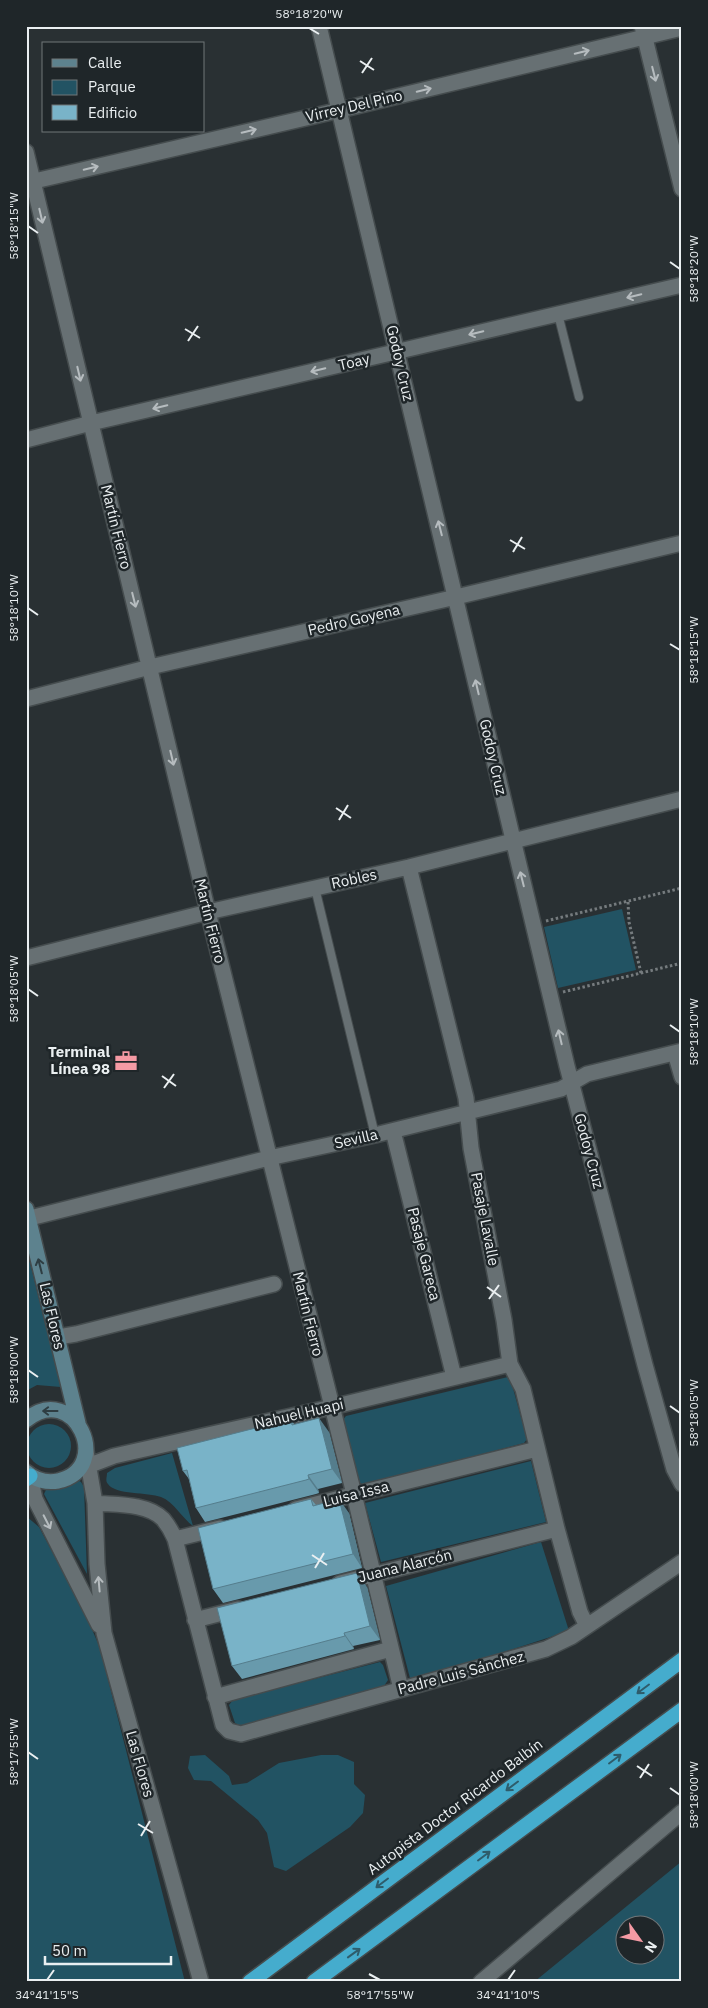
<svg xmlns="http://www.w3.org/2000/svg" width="708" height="2008" font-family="'IBM Plex Sans',sans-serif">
<rect width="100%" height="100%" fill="#293033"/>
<path fill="#225363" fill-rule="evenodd" d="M622,909L636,970L558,988L544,927Z
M26,1247L61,1387L37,1385L26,1391Z
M508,1377L511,1381L527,1439L524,1443L364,1485L358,1482L341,1422L346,1416Z
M27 1446a22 22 0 1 1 44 0a22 22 0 1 1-44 0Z
M172,1453L193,1526C182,1518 174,1502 161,1497C148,1492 115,1495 108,1484C105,1481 107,1477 107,1473L115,1468Z
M531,1461L546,1522L381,1562L365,1503Z
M76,1479L81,1482L84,1487L87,1574L44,1494L48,1486Z
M26,1516L39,1527L85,1613L100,1648L185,1982H26Z
M541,1542L569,1631L411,1682L386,1586Z
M380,1662L383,1665L388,1680L384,1686L241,1726L235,1723L229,1705L233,1700Z
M205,1755L229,1776L232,1785L247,1783L279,1763L321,1755H338L354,1762V1784L365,1795L363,1813L350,1827L286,1871L274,1867L267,1833L258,1820L211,1781L194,1780L188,1768L190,1756Z
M682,1861V1982H534ZM626,1926H656V1956H626Z"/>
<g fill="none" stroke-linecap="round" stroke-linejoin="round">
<defs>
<path id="lane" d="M558,314L579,397
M315,888L375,1135"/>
<path id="street" d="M319,26L567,1066L645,1365L674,1469L682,1484
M642,26L682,189
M26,152L208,912L354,1494L401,1689
M26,183L340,110L682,28
M26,440L91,423L682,285
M26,699L150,667L456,597L682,543
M409,867L466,1098L471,1148L504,1320L510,1364L523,1389L557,1529L580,1612L587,1626
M26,958L208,912L409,867L682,799
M675,1053L682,1077
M393,1131L454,1377
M26,1219L269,1158L375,1135L561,1089L587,1074L682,1051
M58,1337L76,1334L274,1284
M86,1451L95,1503L97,1564L104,1633L201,1982
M80,1469L114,1456L332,1407L510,1364
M30,1476L35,1499L99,1625
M95,1503C116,1505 147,1503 163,1519C168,1525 172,1532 175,1539L223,1725L229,1731L241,1734L546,1649L571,1637L682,1562
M296,1509L537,1449
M175,1539L220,1528
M340,1583L557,1529
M195,1620L238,1609
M215,1697L391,1649
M481,1982L682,1812"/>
<path id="secondary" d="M26,1209L78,1423
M26,1420C74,1380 115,1468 58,1481C47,1483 35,1480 26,1472"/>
<path id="highway" d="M26,1479L30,1476
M250,1982L682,1660
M314,1982L682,1710"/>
</defs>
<use href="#lane" stroke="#454c4e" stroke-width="10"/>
<use href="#street" stroke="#454c4e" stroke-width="18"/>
<use href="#secondary" stroke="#454c4e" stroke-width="18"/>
<use href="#highway" stroke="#454c4e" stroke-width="18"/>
<path stroke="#757b7e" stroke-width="3" stroke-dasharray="2.5 2.5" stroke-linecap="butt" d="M628,902L629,922L641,973
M546,921L682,888
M563,992L682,963"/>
<use href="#lane" stroke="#677073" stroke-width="8"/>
<use href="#street" stroke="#677073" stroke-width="15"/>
<use href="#secondary" stroke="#5d828e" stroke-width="15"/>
<use href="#highway" stroke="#45accd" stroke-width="15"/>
</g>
<path fill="#689aac" d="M291,1419L294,1424L329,1432L342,1483L318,1489L319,1493L316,1494L205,1522L196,1508L189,1479L183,1471Z
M311,1499L316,1505L349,1513L362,1568L223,1603L213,1589Z
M367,1587L380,1640L353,1646L354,1649L242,1679L232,1666Z"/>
<path fill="#557d8c" d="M319,1418L329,1432L342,1483L332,1469Z
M308,1475L318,1489L319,1493L309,1479Z
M339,1499L349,1513L362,1568L353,1554Z
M357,1573L367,1587L380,1640L370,1626Z
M344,1633L353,1646L354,1649L345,1636Z"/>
<path fill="#79b3c8" stroke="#557d8c" d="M319,1418L332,1469L308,1475L309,1479L306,1480L196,1508L187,1470L183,1471L177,1448L291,1419L292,1425Z
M311,1499L313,1506L339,1499L353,1554L213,1589L198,1528Z
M357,1573L370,1626L344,1633L345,1636L232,1666L217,1608Z"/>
<defs><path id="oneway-shaft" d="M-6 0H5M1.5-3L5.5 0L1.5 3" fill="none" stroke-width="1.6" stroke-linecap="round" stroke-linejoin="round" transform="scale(1.25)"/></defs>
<g stroke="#b6bcbf">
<use href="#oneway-shaft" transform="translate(582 52) rotate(-14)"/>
<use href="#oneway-shaft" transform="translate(654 74) rotate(76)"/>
<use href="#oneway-shaft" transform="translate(424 90) rotate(-14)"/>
<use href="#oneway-shaft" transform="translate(249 131) rotate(-13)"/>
<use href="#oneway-shaft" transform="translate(91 168) rotate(-13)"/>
<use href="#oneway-shaft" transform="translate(41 216) rotate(77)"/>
<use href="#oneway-shaft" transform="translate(634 296) rotate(167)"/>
<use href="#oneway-shaft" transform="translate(476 333) rotate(167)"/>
<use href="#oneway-shaft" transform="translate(318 370) rotate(167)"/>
<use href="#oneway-shaft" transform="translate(79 374) rotate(77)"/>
<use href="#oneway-shaft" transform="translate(160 407) rotate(167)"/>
<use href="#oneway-shaft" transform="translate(440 528) rotate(-104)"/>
<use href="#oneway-shaft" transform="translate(134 600) rotate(76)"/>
<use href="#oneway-shaft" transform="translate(477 687) rotate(-103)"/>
<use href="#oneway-shaft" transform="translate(172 758) rotate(77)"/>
<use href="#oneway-shaft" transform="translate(522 879) rotate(-104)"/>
<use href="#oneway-shaft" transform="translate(560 1037) rotate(-103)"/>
<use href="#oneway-shaft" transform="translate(47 1522) rotate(63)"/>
<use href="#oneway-shaft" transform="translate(99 1584) rotate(-95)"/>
</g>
<g stroke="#2e3d42">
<use href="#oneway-shaft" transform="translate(40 1266) rotate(-104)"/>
<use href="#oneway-shaft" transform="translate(50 1411) rotate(180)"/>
</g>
<g stroke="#2e5c6b">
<use href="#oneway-shaft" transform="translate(643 1689) rotate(143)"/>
<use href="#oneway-shaft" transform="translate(615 1759) rotate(-37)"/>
<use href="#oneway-shaft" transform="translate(512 1786) rotate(143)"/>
<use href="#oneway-shaft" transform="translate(484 1856) rotate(-37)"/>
<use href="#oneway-shaft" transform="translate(382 1883) rotate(143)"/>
<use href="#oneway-shaft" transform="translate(354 1953) rotate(-36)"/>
</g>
<path fill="none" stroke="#eaeff1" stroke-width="2" d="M309,28L319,34M360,61L374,70M362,73L372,58M28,226L38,233M670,262L680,269M185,329L200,338M188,341L198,326M510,540L525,549M513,552L522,537M28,608L38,615M670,644L680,650M336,808L351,818M339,820L348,805M28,989L38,996M670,1025L680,1032M162,1076L176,1086M164,1088L174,1074M487,1287L501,1297M489,1299L499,1285M28,1370L38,1377M670,1406L680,1413M312,1555L327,1565M315,1568L324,1553M28,1752L38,1759M637,1766L652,1776M640,1778L649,1764M670,1788L680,1795M138,1824L153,1833M141,1836L150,1821M369,1974L380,1980M47,1980L54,1970M508,1980L515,1970"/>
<defs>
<symbol id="office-bare" viewBox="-9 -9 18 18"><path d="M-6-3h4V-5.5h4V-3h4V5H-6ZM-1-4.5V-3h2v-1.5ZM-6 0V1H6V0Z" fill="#f49aa4" stroke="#1f2629" stroke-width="2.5" paint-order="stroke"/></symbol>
</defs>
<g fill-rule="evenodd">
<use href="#office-bare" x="110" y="1045" width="32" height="32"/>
</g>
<g text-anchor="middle" stroke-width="5" stroke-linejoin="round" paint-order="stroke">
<g font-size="15" fill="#eaeff1" stroke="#1f2629">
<text transform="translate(354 106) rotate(-13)" y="5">Virrey Del Pino</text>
<text transform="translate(354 362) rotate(-13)" y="5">Toay</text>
<text transform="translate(400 363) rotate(77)" y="5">Godoy Cruz</text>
<text transform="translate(116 527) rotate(76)" y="5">Martín Fierro</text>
<text transform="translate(354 620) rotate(-13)" y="5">Pedro Goyena</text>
<text transform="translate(493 757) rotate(77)" y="5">Godoy Cruz</text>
<text transform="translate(354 879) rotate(-12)" y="5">Robles</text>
<text transform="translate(210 921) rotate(76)" y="5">Martín Fierro</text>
<text transform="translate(356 1139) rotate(-13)" y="5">Sevilla</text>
<text transform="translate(589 1151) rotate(75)" y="5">Godoy Cruz</text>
<text transform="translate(485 1219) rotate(79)" y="5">Pasaje Lavalle</text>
<text transform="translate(424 1254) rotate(76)" y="5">Pasaje Gareca</text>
<text transform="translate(308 1314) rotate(76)" y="5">Martín Fierro</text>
<text transform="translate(52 1316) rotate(77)" y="5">Las Flores</text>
<text transform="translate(299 1414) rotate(-13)" y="5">Nahuel Huapi</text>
<text transform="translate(356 1494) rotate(-14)" y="5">Luisa Issa</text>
<text transform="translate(405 1566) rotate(-14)" y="5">Juana Alarcón</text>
<text transform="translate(461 1673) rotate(-15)" y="5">Padre Luis Sánchez</text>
<text transform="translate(140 1764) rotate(74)" y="5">Las Flores</text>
<text transform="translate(455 1807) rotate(-37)" y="5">Autopista Doctor Ricardo Balbín</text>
</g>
<g font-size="15" font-weight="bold" fill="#eaeff1" stroke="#1f2629" text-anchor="end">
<text x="110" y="1057">Terminal<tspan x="110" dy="17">Línea 98</tspan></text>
</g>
</g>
<rect width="708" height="2008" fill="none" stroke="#1f2629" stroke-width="55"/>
<rect x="42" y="42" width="162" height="90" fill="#1f2629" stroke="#707679"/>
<rect x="52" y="59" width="25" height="8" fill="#5d828e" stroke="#707679"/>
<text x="88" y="68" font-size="15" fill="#eaeff1">Calle</text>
<rect x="52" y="80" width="25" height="15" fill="#225363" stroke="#707679"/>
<text x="88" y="92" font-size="15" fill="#eaeff1">Parque</text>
<rect x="52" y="105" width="25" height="15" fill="#79b3c8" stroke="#707679"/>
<text x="88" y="118" font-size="15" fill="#eaeff1">Edificio</text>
<g transform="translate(640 1940) rotate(123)"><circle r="24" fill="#1f2629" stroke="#707679"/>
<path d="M0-4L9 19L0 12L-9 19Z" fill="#f49aa4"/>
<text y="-8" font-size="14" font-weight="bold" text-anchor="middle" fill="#eaeff1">N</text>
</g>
<path d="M45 1956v8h126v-8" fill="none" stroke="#eaeff1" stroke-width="2.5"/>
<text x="52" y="1956" font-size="15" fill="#eaeff1" stroke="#1f2629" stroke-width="4" paint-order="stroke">50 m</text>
<rect x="28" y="28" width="652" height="1952" fill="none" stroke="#eaeff1" stroke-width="2"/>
<g font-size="12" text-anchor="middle" fill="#eaeff1">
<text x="309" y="18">58°18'20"W</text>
<text transform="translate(14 226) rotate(-90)" y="4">58°18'15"W</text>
<text transform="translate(694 269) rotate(-90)" y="4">58°18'20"W</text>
<text transform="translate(14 608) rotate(-90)" y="4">58°18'10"W</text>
<text transform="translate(694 650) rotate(-90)" y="4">58°18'15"W</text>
<text transform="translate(14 989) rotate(-90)" y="4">58°18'05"W</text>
<text transform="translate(694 1032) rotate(-90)" y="4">58°18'10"W</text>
<text transform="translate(14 1370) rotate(-90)" y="4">58°18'00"W</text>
<text transform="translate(694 1413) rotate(-90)" y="4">58°18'05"W</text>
<text transform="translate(14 1752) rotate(-90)" y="4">58°17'55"W</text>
<text transform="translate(694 1795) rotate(-90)" y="4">58°18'00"W</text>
<text x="47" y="1999">34°41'15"S</text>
<text x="380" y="1999">58°17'55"W</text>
<text x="508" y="1999">34°41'10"S</text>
</g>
</svg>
